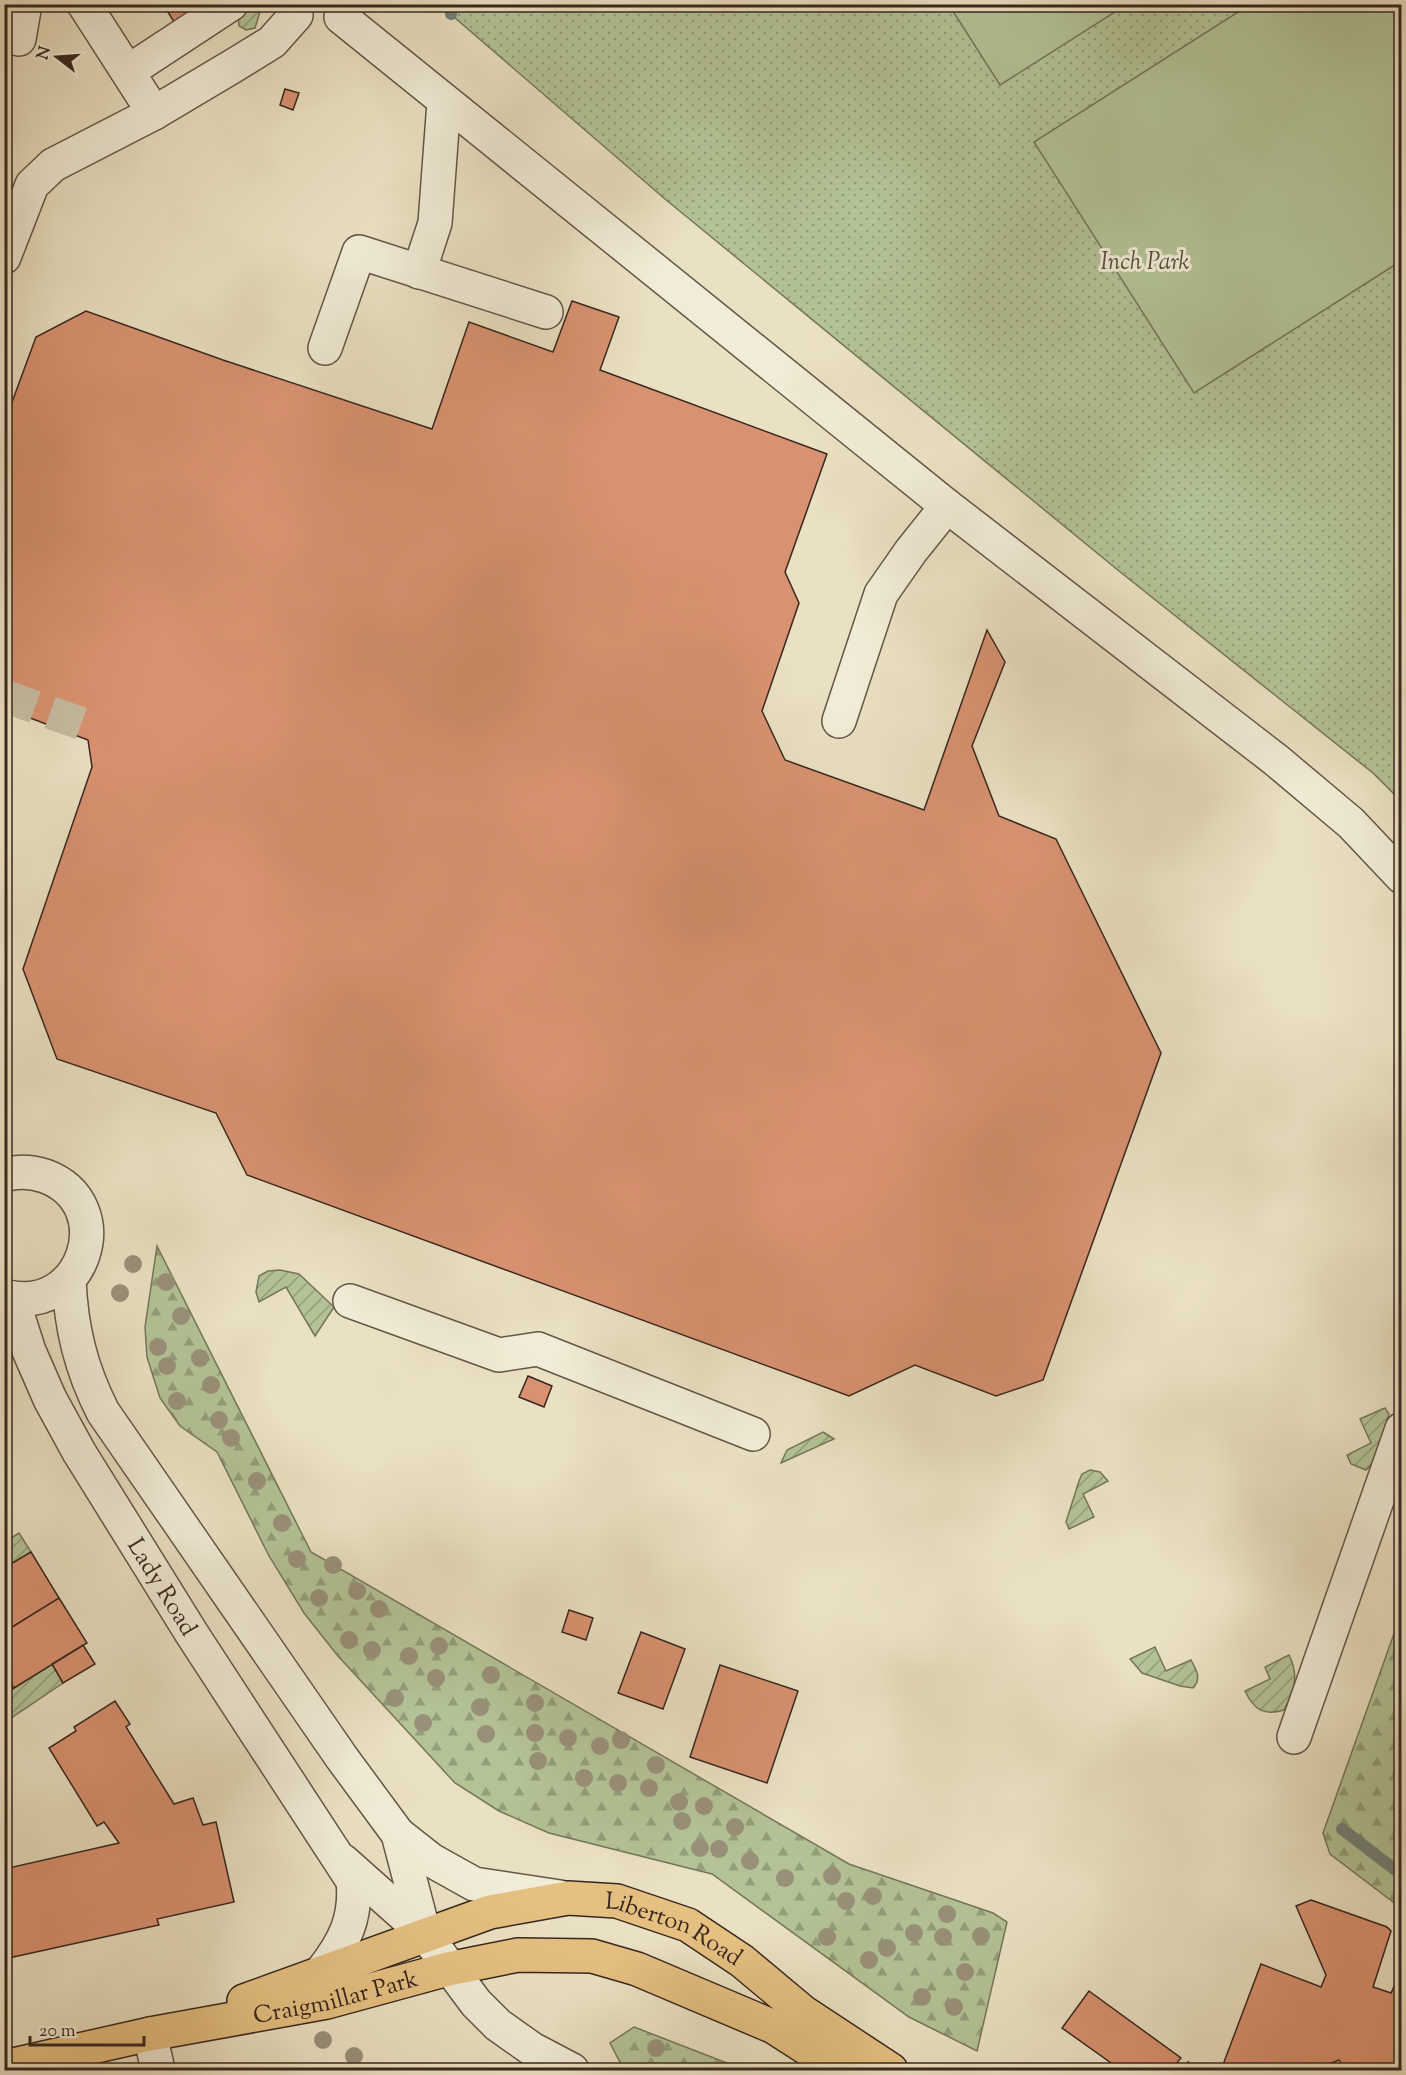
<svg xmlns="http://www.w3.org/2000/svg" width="1406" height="2075" font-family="'Sorts Mill Goudy',serif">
<defs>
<pattern id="forest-firs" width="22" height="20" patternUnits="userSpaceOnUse" patternTransform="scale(1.5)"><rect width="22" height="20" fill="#b3c396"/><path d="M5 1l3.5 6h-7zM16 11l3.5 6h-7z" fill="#939e7a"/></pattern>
<pattern id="park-dots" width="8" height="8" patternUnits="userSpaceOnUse" patternTransform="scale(1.5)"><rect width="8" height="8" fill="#b3c396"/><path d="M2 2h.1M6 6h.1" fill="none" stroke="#939e7a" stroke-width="1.8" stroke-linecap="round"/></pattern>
<pattern id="garden-furrows" width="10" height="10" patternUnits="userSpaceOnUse" patternTransform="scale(1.5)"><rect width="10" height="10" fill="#b3c396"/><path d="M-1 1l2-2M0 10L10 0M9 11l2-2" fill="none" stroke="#939e7a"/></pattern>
</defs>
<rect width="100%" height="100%" fill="#eae1c2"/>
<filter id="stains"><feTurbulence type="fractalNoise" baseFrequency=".00333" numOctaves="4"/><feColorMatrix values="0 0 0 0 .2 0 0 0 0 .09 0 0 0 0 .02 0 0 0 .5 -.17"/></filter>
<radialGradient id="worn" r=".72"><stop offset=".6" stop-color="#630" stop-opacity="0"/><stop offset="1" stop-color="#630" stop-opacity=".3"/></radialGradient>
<path fill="url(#forest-firs)" stroke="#76755b" stroke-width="1.5" d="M157,1246L311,1552L849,1864L993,1913L1007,1922L977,2051L909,2017L712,1874L549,1833L499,1811L455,1783L338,1656L304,1613L269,1556L217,1452L180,1426L160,1398L147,1357L145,1327Z
M1401,1614L1402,1908H1401L1330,1854L1323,1833Z
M634,2027L745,2070H624L610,2043Z"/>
<path fill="url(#park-dots)" stroke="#76755b" stroke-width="1.5" d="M440,5H1401V801L1373,773L1119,571L665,199Z"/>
<path fill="url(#garden-furrows)" stroke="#76755b" stroke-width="1.5" d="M240,5H262L255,28L246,30L239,26L238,15Z
M280,1270L299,1274L334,1307L315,1336L286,1287L259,1302L256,1292L259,1276L268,1271Z
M1385,1408L1389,1414L1375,1461L1366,1470L1351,1464L1347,1455L1371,1443L1360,1419Z
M823,1432L834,1439L781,1463L787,1450Z
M1090,1470L1100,1472L1108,1481L1083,1494L1094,1517L1069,1529L1066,1522L1079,1481L1082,1474Z
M19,1533L31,1552L5,1568V1542Z
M1155,1647L1166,1671L1191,1660C1196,1669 1202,1679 1193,1688L1180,1686L1142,1673L1130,1659Z
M1289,1655C1299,1675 1295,1691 1284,1710C1264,1716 1254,1710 1245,1691L1270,1679L1265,1667Z
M52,1664L63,1683L5,1722V1694Z"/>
<path fill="#b3c396" stroke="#76755b" stroke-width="1.5" d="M949,5H1126L1000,85Z
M1249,5H1401V261L1194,393L1034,142Z"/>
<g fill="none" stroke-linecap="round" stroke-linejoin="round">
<path stroke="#72817b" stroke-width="12" d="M451,14L452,4
M1342,1829L1402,1875"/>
</g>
<path fill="#d99271" stroke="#382720" stroke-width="1.5" d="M163,4H203L174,22Z
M285,89L299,93L293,110L280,105Z
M572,301L619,317L600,370L827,454L785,572L799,603L762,711L785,760L924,810L987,630L1005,662L972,746L999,816L1056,839L1161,1053L1043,1380L996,1396L915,1365L849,1396L247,1175L216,1113L57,1059L23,969L92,767L88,740L4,708V424L36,337L86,311L223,360L432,429L469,322L553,352Z
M528,1376L552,1386L544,1407L519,1397Z
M31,1552L59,1598L4,1632V1568Z
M59,1598L87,1643L14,1688L4,1673V1632Z
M569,1610L593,1618L586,1640L562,1632Z
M641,1632L685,1649L663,1709L618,1693Z
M83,1645L95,1664L63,1683L52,1664Z
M720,1665L798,1691L767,1783L690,1757Z
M4,1673L14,1688L4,1694Z
M115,1701L130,1724L126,1727L174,1804L193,1798L203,1825L216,1822L234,1902L157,1919L159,1925L4,1959V1869L119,1843L104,1822L97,1826L49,1748L76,1731L74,1727Z
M1311,1900L1387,1927L1391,1931L1373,1987L1391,1993L1402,1969V2056L1394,2070H1344L1339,2060L1314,2070H1221L1261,1964L1321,1987L1326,1975L1296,1906Z
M1089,1991L1181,2058L1171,2070H1121L1062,2028Z
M1188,2062L1202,2070H1181Z"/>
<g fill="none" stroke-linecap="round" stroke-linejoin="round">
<path stroke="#c6bca2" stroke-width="33" stroke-dasharray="33 16" stroke-linecap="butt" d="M4,696L91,727"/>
<defs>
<g id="minor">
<path d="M84,4L154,113"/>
<path d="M341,17L947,506L1276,760L1351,823L1402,877"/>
<path d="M19,39L25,4"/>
<path d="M129,71L231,4"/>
<path d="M4,257L32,185L53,165L154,113L233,66L272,42L296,15"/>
<path d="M419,272L435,223L444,102"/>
<path d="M325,348L359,252L546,312"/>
<path d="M839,721L881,594L911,551L947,506"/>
<path d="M4,1175C17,1171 32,1172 45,1176C121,1204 84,1318 4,1296"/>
<path d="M69,1280C71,1328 81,1369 103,1412L342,1758L398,1834L424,1933"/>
<path id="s1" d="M12,1298L29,1351L50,1399L79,1452L192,1634L353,1881C357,1918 344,1943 322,1971"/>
<path d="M350,1301L499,1355L538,1349L753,1434"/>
<path d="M1294,1737L1402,1429"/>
<path d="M398,1834L431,1860L474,1884L560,1897"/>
<path d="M343,1861L424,1933L476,2003L498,2025L532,2049L572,2070"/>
<path d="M150,2034L158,2070"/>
</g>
<g id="major">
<path id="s2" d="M244,2001L490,1912L568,1898L617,1901L688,1925L742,1961L803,2012L891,2070"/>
<path id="s3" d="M4,2067L150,2034L327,2002L448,1969L518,1955L592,1956L637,1969L774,2027L841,2070"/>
</g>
</defs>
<use href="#minor" stroke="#645648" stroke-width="36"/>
<use href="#major" stroke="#382720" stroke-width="36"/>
<use href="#minor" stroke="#f1ecd7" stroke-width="33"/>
<use href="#major" stroke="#e5c081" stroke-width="33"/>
</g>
<g fill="#999079">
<circle cx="133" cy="1264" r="9"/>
<circle cx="166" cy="1282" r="9"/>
<circle cx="120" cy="1293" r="9"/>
<circle cx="181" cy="1316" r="9"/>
<circle cx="158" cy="1347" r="9"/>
<circle cx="200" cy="1358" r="9"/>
<circle cx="167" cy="1366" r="9"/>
<circle cx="211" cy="1385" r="9"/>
<circle cx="177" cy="1401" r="9"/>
<circle cx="219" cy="1420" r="9"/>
<circle cx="231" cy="1438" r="9"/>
<circle cx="257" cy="1481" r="9"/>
<circle cx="282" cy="1523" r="9"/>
<circle cx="297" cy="1559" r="9"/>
<circle cx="333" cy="1565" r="9"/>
<circle cx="357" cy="1591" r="9"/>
<circle cx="319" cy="1598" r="9"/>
<circle cx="379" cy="1609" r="9"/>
<circle cx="349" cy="1640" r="9"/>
<circle cx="439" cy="1646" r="9"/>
<circle cx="372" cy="1650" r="9"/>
<circle cx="409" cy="1656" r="9"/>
<circle cx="491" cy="1675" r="9"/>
<circle cx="436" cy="1678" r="9"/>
<circle cx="395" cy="1698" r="9"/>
<circle cx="535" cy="1703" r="9"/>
<circle cx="480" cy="1707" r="9"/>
<circle cx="423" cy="1723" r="9"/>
<circle cx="535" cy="1733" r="9"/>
<circle cx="486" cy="1734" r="9"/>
<circle cx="568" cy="1738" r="9"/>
<circle cx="621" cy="1740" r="9"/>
<circle cx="600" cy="1746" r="9"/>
<circle cx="538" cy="1761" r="9"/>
<circle cx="656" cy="1765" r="9"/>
<circle cx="584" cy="1778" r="9"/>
<circle cx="618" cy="1783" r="9"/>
<circle cx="649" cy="1788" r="9"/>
<circle cx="679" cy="1802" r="9"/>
<circle cx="704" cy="1806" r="9"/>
<circle cx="682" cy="1821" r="9"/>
<circle cx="735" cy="1827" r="9"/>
<circle cx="700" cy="1848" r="9"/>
<circle cx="719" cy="1849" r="9"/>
<circle cx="750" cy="1861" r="9"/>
<circle cx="832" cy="1876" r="9"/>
<circle cx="785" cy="1878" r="9"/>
<circle cx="873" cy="1896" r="9"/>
<circle cx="846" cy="1901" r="9"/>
<circle cx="947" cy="1914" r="9"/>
<circle cx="914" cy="1933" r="9"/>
<circle cx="981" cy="1936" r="9"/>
<circle cx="827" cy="1937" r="9"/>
<circle cx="943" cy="1937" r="9"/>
<circle cx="887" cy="1948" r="9"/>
<circle cx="869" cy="1960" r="9"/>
<circle cx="965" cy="1972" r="9"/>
<circle cx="922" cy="1997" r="9"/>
<circle cx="954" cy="2007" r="9"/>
<circle cx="323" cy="2040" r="9"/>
<circle cx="656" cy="2048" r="9"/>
<circle cx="354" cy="2056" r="9"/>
</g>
<g text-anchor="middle" stroke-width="6" stroke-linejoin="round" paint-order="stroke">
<g font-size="24" font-style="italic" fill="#574e3e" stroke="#f1ecd7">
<text x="1145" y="269">Inch Park</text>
</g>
<g font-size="24" fill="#382720" stroke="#f1ecd7">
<text dy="8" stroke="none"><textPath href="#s1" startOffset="327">Lady Road</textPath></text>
<text dy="8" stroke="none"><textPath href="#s2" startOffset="453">Liberton Road</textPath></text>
<text dy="8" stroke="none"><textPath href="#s3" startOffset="339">Craigmillar Park</textPath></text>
</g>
</g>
<rect width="1406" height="2075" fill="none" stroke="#eae1c2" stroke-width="24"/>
<rect x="6" y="6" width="1394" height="2063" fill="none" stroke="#382720" stroke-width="3"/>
<rect x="12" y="12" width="1382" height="2051" fill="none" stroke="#382720" stroke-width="1.5"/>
<g transform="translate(57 57) rotate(287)" stroke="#f1ecd7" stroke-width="4.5" paint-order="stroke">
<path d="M0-4.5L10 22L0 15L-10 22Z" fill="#382720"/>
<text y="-9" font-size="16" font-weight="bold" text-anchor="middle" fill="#382720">N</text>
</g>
<path d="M30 2036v9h114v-9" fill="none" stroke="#382720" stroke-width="3"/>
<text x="39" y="2036" font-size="18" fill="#382720" stroke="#f1ecd7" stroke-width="4.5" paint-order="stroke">20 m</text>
<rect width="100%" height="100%" filter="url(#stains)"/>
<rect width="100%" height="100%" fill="url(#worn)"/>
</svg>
